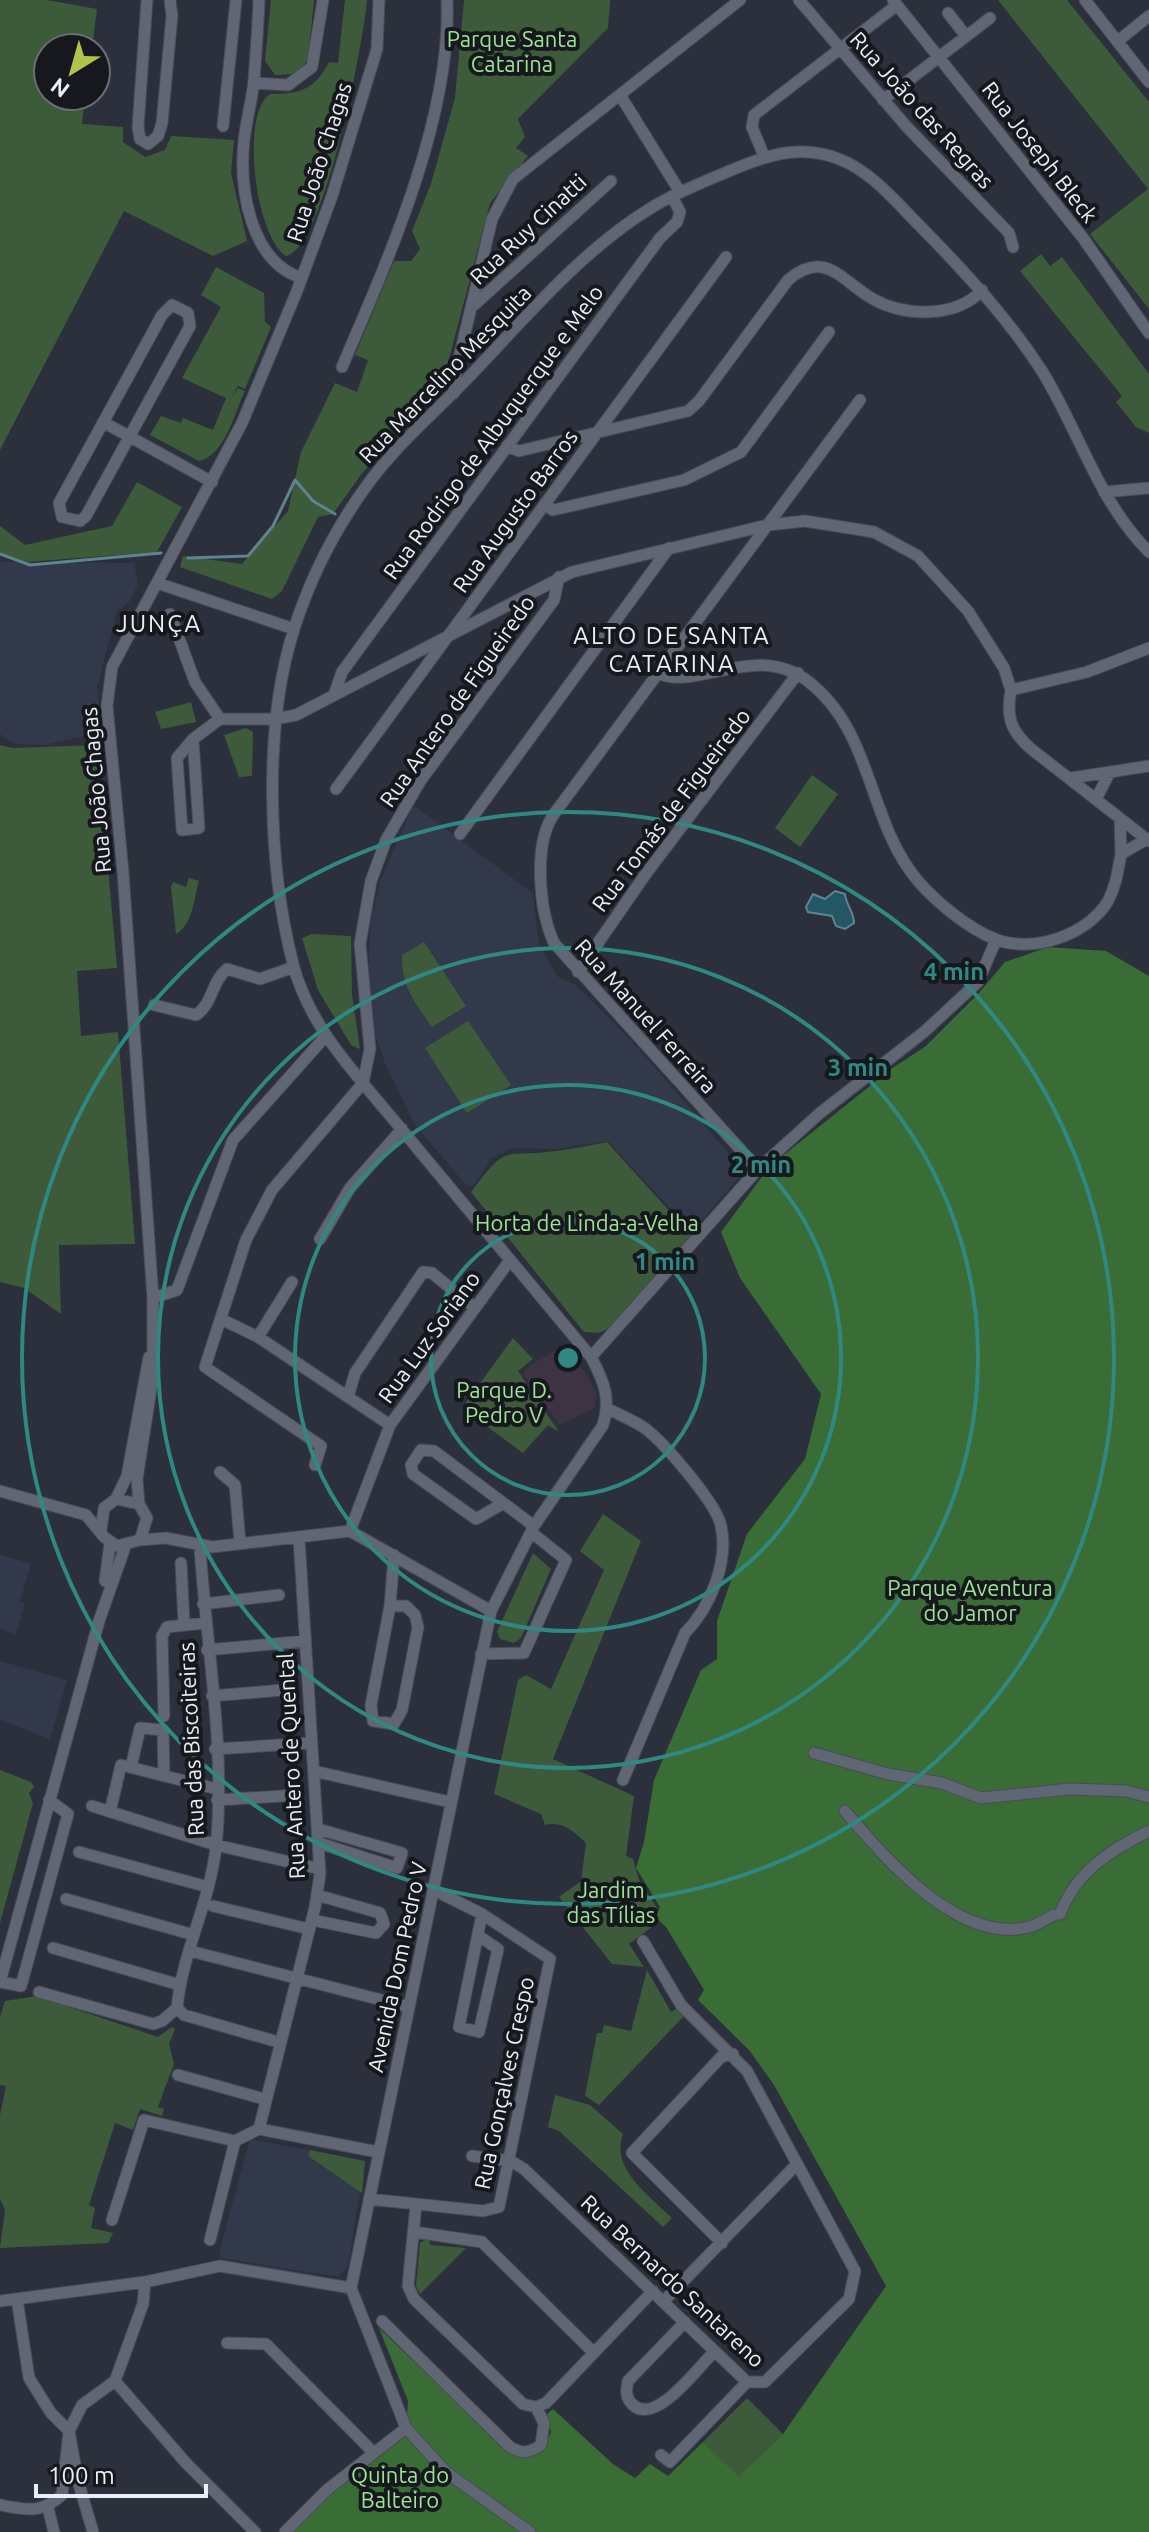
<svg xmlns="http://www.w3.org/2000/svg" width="1149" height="2532" font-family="Ubuntu,sans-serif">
<rect width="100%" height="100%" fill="#2b303c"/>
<path fill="#32394b" d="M0,562L134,563L138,584L130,601L117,611L97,688L102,732L44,745L14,744L0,734Z
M413,805L533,893L539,945L558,977L576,985L638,1048L738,1164V1178L692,1232L608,1141L554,1149L513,1148L492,1158L473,1186L466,1185L415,1125L386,1066L375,1034L368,979L370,926L380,882Z
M0,1555L31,1564L20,1601L25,1604L16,1634L0,1629Z
M0,1661L67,1680L50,1739L0,1720Z
M250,2139L365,2161L348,2266L338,2277L222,2258L219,2253Z"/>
<path fill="#3e3343" d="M563,1346L587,1375L597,1394L594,1408L560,1425L523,1374L530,1365Z"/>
<path fill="#3d5b3a" d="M0,0H47L97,9L92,48H48V96H85L82,124L123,127V142L145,157L165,150L171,136L234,140L231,173L247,241L213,256L124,211L0,450Z
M271,0H314L308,60L296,74L275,75L265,61Z
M345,0H367C364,40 324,250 286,256C255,236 240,114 270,94C299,94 315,90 329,62L338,63Z
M464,0H610L608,28L518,119L525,137L516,148L528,156L490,203L440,393L363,472L333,514L318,517L282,591L272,599L180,567L183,556L242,564L288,511L301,452L335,383L357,392L368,360L355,355L394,261H411L420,249L412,231L431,184L455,98Z
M998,0H1067L1149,102V309L1090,234L1148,189Z
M1041,254L1050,266L1062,257L1149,374V433L1136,427L1116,402L1122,396L1020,271Z
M216,267L264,293L265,322L271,327L245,389L238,386L230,400L238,388L245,391C234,414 225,455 199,461L150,435L161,416L181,423L183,418L213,430L226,398L182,378L221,307L201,295Z
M137,482L182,507L157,552L27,562L0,553V526L25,545L112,526Z
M191,702L196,722L161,729L155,712Z
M246,728L253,732L252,776L239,777L224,735Z
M0,745L13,748L97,745L117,968L77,971L81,1036L118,1032L135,1244L59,1245L61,1314L24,1288L0,1282Z
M812,775L838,794L800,847L775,828Z
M189,878L199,881C194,895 194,924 176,934L171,887L173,882L186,887Z
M312,934L351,936L352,995L360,1049L351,1045L318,990L302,938Z
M424,942L466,1006L432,1027C415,1003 401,986 402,955Z
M468,1021L511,1085L467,1113L425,1048Z
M607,1142L691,1235L609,1328L599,1333L584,1332L471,1192C509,1142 501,1158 556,1151C573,1149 590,1145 607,1142Z
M513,1338L533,1359L518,1371L559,1432L548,1425L523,1453L462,1408Z
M603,1514L641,1541L553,1759L634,1796L626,1856L633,1859L639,1880L657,1908L653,1926L629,1944L644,1967L612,1964L559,1897L581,1881L586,1843C573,1831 563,1821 545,1825L541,1814L494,1794L518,1680L526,1675L551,1689L604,1570L580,1551Z
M533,1553L551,1569L521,1638L514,1643L500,1639L497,1632Z
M0,1770L31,1782L34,1787L29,1793L33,1803L0,1923Z
M647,1970L671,2012L678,2008L684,2016L599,2105L585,2096L597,2033H602L604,2025L631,2031Z
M37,1996L158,2037L172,2027L175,2029L169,2044L174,2064L158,2107L164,2109L162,2116L140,2109L133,2130L115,2123L89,2205L95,2208L91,2228L113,2233L108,2243L0,2248L5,2210L0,2199V2115L6,2086L0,2085V2017L5,2001Z
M555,2095L590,2105L623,2134C610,2169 650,2196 672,2218L663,2227L559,2131L548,2127Z
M310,2150L365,2161L362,2193L308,2156Z
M429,2237L430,2245L466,2248L420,2294L416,2286L420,2243Z
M747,2398L783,2434L739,2478L703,2442Z"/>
<path fill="#3a6c36" d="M1048,947L1106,951L1149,976V2532H285L406,2428L408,2401L379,2328L505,2448L545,2446L551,2432L546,2415L553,2409L613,2464L635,2478L650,2464L668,2476L703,2442L739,2477L783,2434L886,2286L774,2085L749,2050L698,2000L704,1990L666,1927L655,1917L660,1907L636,1868L644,1842L654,1780L701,1670L717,1659V1621L747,1534L805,1459L821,1394L740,1278L721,1232L770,1166L891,1069L926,1046L978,994L1005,962Z"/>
<path fill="#235766" stroke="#5f8491" stroke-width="2" d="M835,891L845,894C846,905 854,912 854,923L845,929L836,926L832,916L808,912L806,907L813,894L825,899Z"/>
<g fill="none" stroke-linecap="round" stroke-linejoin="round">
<path stroke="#5f8491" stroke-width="3" d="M0,554L30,565L161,553
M188,558L248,556L273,526L295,480L313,501L335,514"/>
<defs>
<path id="minor" d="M147,0L138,127L140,139L148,144L158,136L162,123L172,16L170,0
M259,0C258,27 256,53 254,80C252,101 246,121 244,141C239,188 250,262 302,278
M799,0L906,126L1009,233L1013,247
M893,0L1083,238L1149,333
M1085,0L1149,82
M948,13L966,36
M1118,41L1149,16
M254,83L288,85L312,67L323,0
M620,95L680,192
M883,100L990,18
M223,126L236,0
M764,156L752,127L754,115L897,5
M172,305L188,313L190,326L86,516L80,521L62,517L59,503L162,315Z
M473,306L611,181
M342,367C388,260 452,117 447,0
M454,393L456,371L492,219L513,179L740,0
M103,422L212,482
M507,446L519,451L688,411L699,401L788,280C826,248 842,282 873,299C905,317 957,318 982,290
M1104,492L1149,488
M545,504L553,510L684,480L741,452L829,332
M157,583L294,629
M170,614L195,682L220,719H275L296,715L572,572L768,525L805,521L874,532L918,556L968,611L1004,668L1011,690
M1149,648L1087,672L1011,690C1006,716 1010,730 1030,748L1149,841
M658,673C696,692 757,640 809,682C874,733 867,821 918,881C936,902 969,929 995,939C1032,954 1088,935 1108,901C1116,886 1118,870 1121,854
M334,695L342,672L660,238L677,222L680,212L672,196
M193,739L177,758L182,830L199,828L193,739L220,719
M1071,778L1149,766
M336,789L726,257
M1097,797L1110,772
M1120,818L1121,854L1147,839
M460,834L669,548
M578,972L645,875L798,673
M154,1005L196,1015C213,1004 211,982 227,969L260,979L294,967
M758,1169L554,943C539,910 533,844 554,814L860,400
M320,1239L350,1188L402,1129
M153,1298L177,1290L233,1140L324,1038
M221,1319L258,1337L390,1425
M258,1337L292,1282
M591,1357L758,1169L820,1113L924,1032L978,982L996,940
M348,1397L355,1373L423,1272L432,1273L475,1308
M608,1409C620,1415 635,1421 646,1429C665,1444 717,1504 721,1526C729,1562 710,1608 685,1633L623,1780
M315,1465L321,1446L205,1367L246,1240L272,1190L363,1083L370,1049L360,944L371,881L386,840L421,780L554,600L559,577
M220,1472L235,1485L240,1543
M0,1491L86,1515L104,1537L117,1546L140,1540L147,1518L139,1504L116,1499L104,1508L101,1531
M116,1499L127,1476L149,1357
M139,1504L137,1479L153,1376V1298L123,872L107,706L112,667L242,423L297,291L332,196L377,49L379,0
M502,1504L476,1519L413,1474L411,1465L421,1450L434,1451L534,1526
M350,1531L390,1425L510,1260
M140,1540L166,1538L212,1547L350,1531L491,1611
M181,1563L184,1624
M105,1581L110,1543
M203,1604L279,1595
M390,1606H406L415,1615L418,1627L402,1710L394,1724L373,1721L371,1705L390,1606L394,1555
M207,1650L305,1641
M481,1654L524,1653L566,1560L531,1532
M212,1696L282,1690
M164,1716L162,1636L167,1627L205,1623
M215,1749L310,1743
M814,1753L888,1774L942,1783L981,1798L1070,1789L1126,1791L1149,1797
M131,1767L140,1728L163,1730L164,1776
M314,1771L450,1802
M217,1800L297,1795
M92,1806L216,1845L320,1869
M845,1811C884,1857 961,1948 1032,1926C1039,1924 1047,1918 1054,1915
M110,1812L121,1765L217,1789
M318,1829L402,1853L397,1868L319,1843
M79,1852L208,1887
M66,1899L194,1935
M213,1906L309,1929
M1060,1914C1076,1872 1110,1850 1149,1831
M312,1920L376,1933L384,1924L380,1913L317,1895
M479,1936L498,1949L479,2032L459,2027L482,1914
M53,1948L180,1985
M190,1951L409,2007
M0,1982L99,1621L125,1547
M0,1982L21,1986L68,1814L49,1800
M39,1992L153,2024L162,2021L177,2008
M177,2008C182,1953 210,1902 216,1847C226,1749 206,1645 200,1547
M177,2008L184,2015L278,2042
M178,2075L264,2099
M259,2129L315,1907L320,1874L299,1538
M259,2129L378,2152
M472,2156L511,2161L524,2169L747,2382H765L849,2299L855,2271L747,2071L681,2005L643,1941
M369,2199L483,2211L499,2207L550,1959L482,1914L434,1890
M416,2205L408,2286L414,2299L523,2404L536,2407L546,2403L653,2291
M112,2220L144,2120L235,2141
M415,2232L482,2242L593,2352
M210,2240L235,2141L259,2129
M722,2243L632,2153L721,2057L733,2054
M351,2288L491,1611L534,1526L603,1425C611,1399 604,1381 591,1357C528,1281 465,1206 402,1130C360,1078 310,1030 293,964C268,865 263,727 294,629C310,579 334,531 365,488C393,448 432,415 466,380C523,321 580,251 651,208C675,193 701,183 727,172C764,156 799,143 839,159C871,171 896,202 920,226C965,272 1007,317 1042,371C1079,431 1098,501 1149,552
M351,2288L406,2428L446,2472L530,2532
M17,2299L29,2378L51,2413L69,2431L78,2481L93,2532
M0,2301L145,2282L220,2266L351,2288
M664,2301L796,2165
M382,2321L510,2447C523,2454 529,2453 541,2445L544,2423L536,2407
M685,2322L628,2381C626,2390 625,2398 633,2405C656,2426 698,2367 715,2351
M227,2343L266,2344L372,2451
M115,2381L186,2463L255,2532
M661,2455L670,2462L747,2382
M0,2505C27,2510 41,2514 62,2495L69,2431L82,2405L115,2381L143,2304L145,2282
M48,2508L54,2532
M285,2532L328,2489L406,2428"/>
</defs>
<use href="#minor" stroke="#474b56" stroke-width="13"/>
<use href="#minor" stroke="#616674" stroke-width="11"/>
</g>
<g fill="none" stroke="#308882" stroke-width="4">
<circle cx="568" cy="1358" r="137"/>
<circle cx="568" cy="1358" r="273"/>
<circle cx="568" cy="1358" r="410"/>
<circle cx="568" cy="1358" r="546"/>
</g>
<g text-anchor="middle" stroke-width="8" stroke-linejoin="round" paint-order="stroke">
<g font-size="22" fill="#9ce595" stroke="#16181e">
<text x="512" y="47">Parque Santa<tspan x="512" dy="25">Catarina</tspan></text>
<text x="587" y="1231">Horta de Linda-a-Velha</text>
<text x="504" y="1398">Parque D.<tspan x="504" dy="25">Pedro V</tspan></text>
<text x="970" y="1596">Parque Aventura<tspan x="970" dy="25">do Jamor</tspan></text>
<text x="611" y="1898">Jardim<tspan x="611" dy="25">das Tílias</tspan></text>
<text x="400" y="2483">Quinta do<tspan x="400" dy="25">Balteiro</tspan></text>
</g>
<g font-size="22" fill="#eaeef6" stroke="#16181e">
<text transform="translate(922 110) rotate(48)" y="8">Rua João das Regras</text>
<text transform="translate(1040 152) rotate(52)" y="8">Rua Joseph Bleck</text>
<text transform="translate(319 162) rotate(-72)" y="8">Rua João Chagas</text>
<text transform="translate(528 229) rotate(-43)" y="8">Rua Ruy Cinatti</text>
<text transform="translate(445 374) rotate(-46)" y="8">Rua Marcelino Mesquita</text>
<text transform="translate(493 432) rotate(-54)" y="8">Rua Rodrigo de Albuquerque e Melo</text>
<text transform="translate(515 511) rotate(-54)" y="8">Rua Augusto Barros</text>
<text transform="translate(457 701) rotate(-55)" y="8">Rua Antero de Figueiredo</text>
<text transform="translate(96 790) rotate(-95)" y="8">Rua João Chagas</text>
<text transform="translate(671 810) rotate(-53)" y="8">Rua Tomás de Figueiredo</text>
<text transform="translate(646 1016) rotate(48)" y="8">Rua Manuel Ferreira</text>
<text transform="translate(429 1337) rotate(-54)" y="8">Rua Luz Soriano</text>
<text transform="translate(191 1739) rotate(-93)" y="8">Rua das Biscoiteiras</text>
<text transform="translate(291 1766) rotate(-93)" y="8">Rua Antero de Quental</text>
<text transform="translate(397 1967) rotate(-78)" y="8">Avenida Dom Pedro V</text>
<text transform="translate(504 2083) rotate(-78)" y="8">Rua Gonçalves Crespo</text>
<text transform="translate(673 2281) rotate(43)" y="8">Rua Bernardo Santareno</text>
</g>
<g font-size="24" letter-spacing="2" fill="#eaeef6" stroke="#16181e">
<text x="159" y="632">JUNÇA</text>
<text x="672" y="644">ALTO DE SANTA<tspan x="672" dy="28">CATARINA</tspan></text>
</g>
</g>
<circle cx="568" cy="1358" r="12" fill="#308882" stroke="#16181e" stroke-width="4"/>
<g font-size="24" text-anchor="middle" font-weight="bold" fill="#308882" stroke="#16181e" stroke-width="8" stroke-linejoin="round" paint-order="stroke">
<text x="954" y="980">4 min</text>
<text x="858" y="1076">3 min</text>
<text x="761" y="1173">2 min</text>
<text x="665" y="1270">1 min</text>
</g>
<g transform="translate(72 72) rotate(217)"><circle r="38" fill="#16181e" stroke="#6b6e74" stroke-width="2"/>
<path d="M0-6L14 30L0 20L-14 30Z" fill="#b2c34b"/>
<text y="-12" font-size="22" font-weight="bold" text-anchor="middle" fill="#eaeef6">N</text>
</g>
<path d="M36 2484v12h170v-12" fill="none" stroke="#eaeef6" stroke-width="4"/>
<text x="48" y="2484" font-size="24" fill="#eaeef6" stroke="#16181e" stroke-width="6" paint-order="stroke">100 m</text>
</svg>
